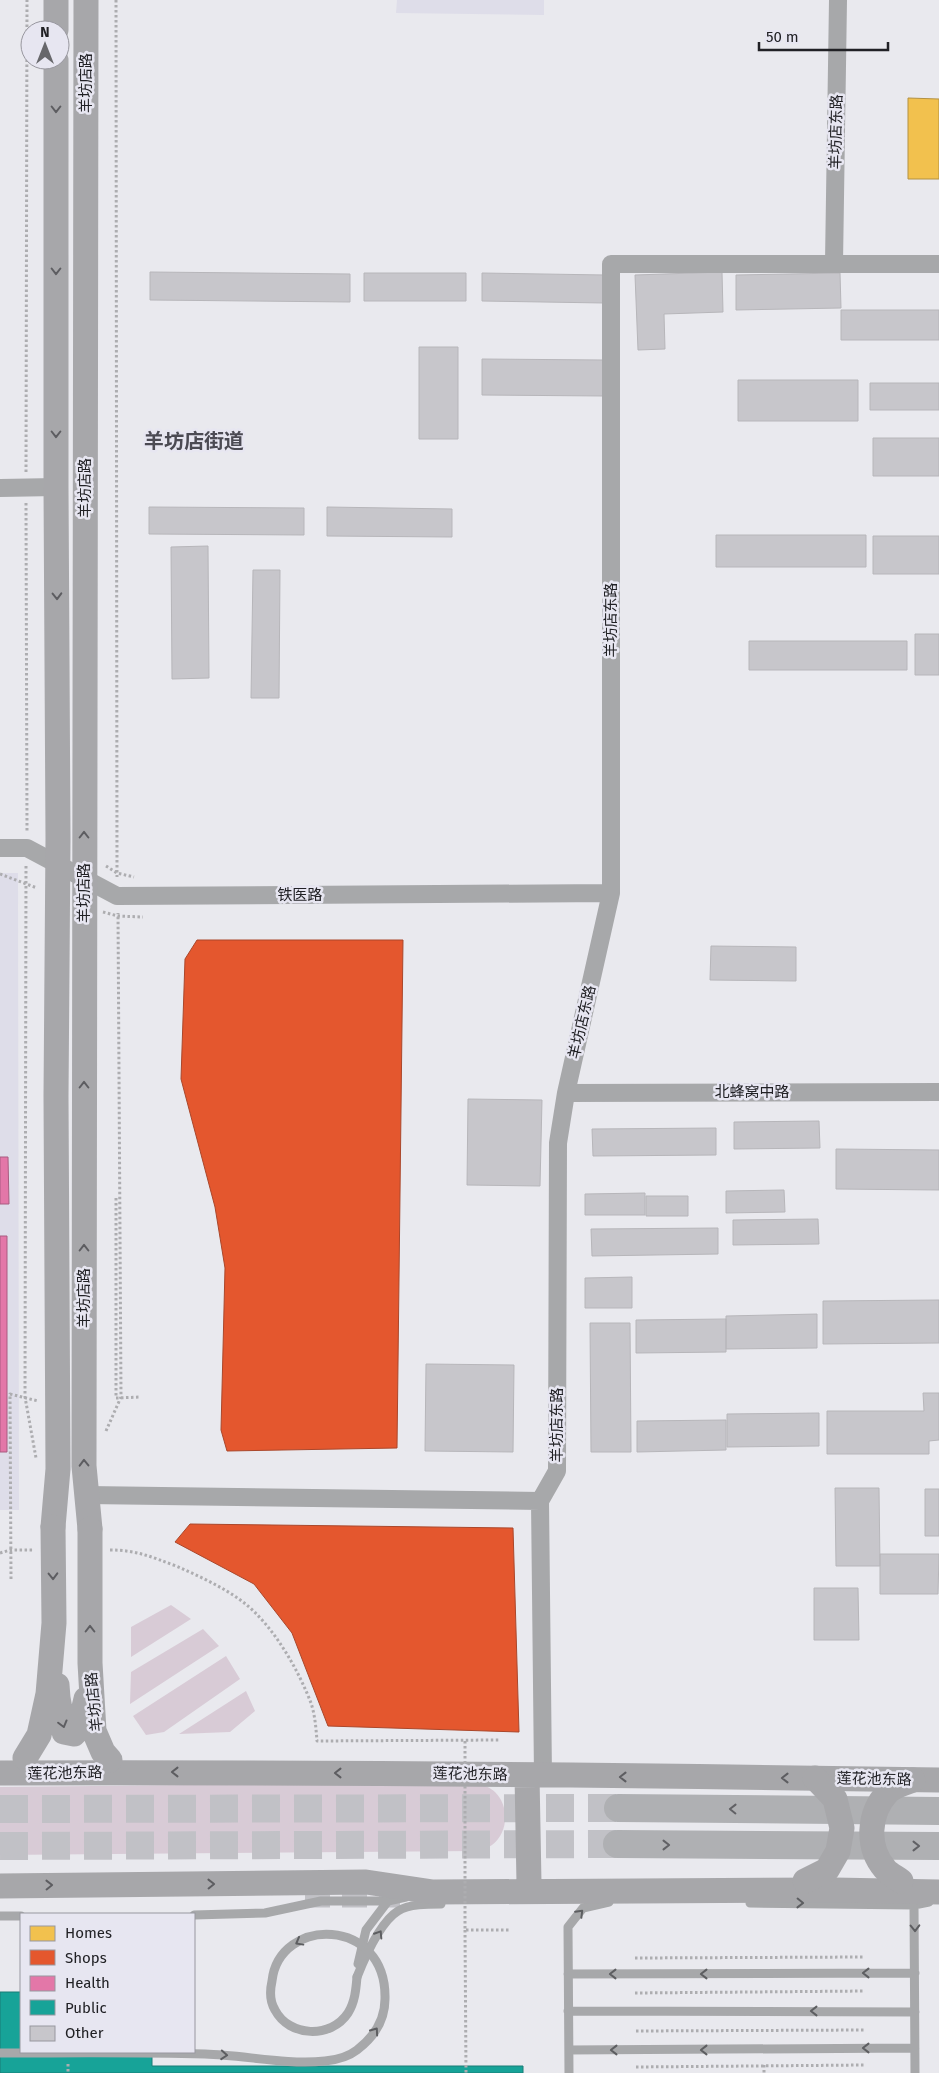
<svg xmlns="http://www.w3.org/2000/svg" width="939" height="2073" font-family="'Fira Sans','Noto Sans SC',sans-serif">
<rect width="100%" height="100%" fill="#e9e9ee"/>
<path fill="#dedde9" d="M397,0H544V15L396,13Z
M0,873H18L19,1510H0Z"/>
<path fill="#d8cbd6" d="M171,1605L191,1619L131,1657V1627Z
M203,1629L219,1646L130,1704L131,1672Z
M226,1656L240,1679L164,1732L146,1735L133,1716Z
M246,1691L255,1711L230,1732L179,1734Z
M478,1782C483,1785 491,1788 495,1792C510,1807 508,1833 492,1845C488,1848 482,1850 477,1851L0,1855V1787Z"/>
<path fill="#f2c14e" stroke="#b39142" d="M908,98L939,99V179H908Z"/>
<path fill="#e4572e" stroke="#aa472b" d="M197,940H403L397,1448L227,1451L221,1430L225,1268L215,1207L181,1079L185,959Z
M190,1524L513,1528L519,1732L328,1726L292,1633L254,1584L175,1542Z"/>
<path fill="#e377a8" stroke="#a95d81" d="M0,1157H8L9,1204H0Z
M0,1236H7V1452H0Z"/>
<path fill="#17a398" stroke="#1a7c76" d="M0,1992H21V2052H152V2066H523V2073H0Z"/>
<path fill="#c7c6cb" stroke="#b7b6ba" d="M150,272L350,274V302L150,300Z
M722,272L723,312L664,314L665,349L638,350L635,275Z
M364,273H466V301H364Z
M482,273L605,275L604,303L482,301Z
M840,273L841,308L736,310V275Z
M841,310H939V340H841Z
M419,347H458V439H419Z
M482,359L603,360V396L482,395Z
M738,380H858V421H738Z
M870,383H939V410H870Z
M873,438H939V476H873Z
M149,507L304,508V535L149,534Z
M327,507L452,509V537L327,536Z
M716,535H866V567H716Z
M873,536H939V574H873Z
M208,546L209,678L172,679L171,547Z
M253,570H280L279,698H251Z
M915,634H939V675H915Z
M749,641H907V670H749Z
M711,946L796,947V981L710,980Z
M468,1099L542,1100L540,1186L467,1185Z
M819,1121L820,1148L734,1149V1122Z
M716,1128V1155L593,1156L592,1129Z
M836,1149L939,1150V1190L836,1189Z
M784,1190L785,1212L726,1213V1191Z
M645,1193V1215H585V1194Z
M646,1196H688V1216H646Z
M818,1219L819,1244L733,1245V1220Z
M718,1228V1254L592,1256L591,1229Z
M632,1277V1308H585V1278Z
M939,1300V1343L823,1344V1301Z
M817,1314V1348L726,1349V1316Z
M726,1319V1352L636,1353V1320Z
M590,1323H630L631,1452H591Z
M426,1364L514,1365L513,1452L425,1451Z
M923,1393H939V1440L929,1441V1454H827V1411H924Z
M819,1413V1446L727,1447V1414Z
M726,1420V1450L637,1452V1421Z
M835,1488H879L880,1566H836Z
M925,1489H939V1536H925Z
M880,1554H939L938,1594H880Z
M814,1588H858L859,1640H814Z"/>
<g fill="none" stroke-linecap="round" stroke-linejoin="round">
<path stroke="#c1c1c6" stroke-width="25" stroke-dasharray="25 12" stroke-linecap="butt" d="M305,1895H400"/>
<path stroke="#c1c1c6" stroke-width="28" stroke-dasharray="28 14" stroke-linecap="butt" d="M0,1809L618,1808
M0,1846L617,1844"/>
<path stroke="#adadb0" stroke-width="3" stroke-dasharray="2.5 2.5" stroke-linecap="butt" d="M116,0L117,877
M26,472L27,0
M26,503L27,832
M26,866L25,1397L36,1458
M106,866L117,873L134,877
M0,874L37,888
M103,912L118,916L143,917
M116,1198V1398L141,1397
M106,1431L121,1397L118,913
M110,1550C136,1550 152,1557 176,1566C199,1576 223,1587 243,1602C273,1625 298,1669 311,1703C315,1715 316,1728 317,1741L500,1740
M0,1553L10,1550H34
M11,1579L10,1394L38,1401
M465,1930L466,2073
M635,1958L865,1957
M635,1993L865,1991
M636,2031L865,2030
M68,2064V2073
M764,2065V2073
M636,2067L865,2065"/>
<path stroke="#a7a8aa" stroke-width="9" d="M910,1902L914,1905L915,2073
M750,1903L914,1905L929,1902
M194,1915L265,1913L321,1901H388L406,1897
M0,1916H21
M358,1964L366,1930L388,1901
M568,1974L915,1973
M357,1977C365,1957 380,1922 398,1911C409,1904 428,1904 441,1904
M568,2011L915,2012
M569,2050L915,2048
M569,2073L568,1927L583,1908L609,1902"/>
<path stroke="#a7a8aa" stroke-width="18" d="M834,263L838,0
M0,488L56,487
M0,848H27L117,896L611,893
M566,1093L939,1092
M87,1495L540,1501
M543,1776L540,1501L557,1471L558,1143L566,1093L611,893V264H939"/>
<path stroke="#a7a7aa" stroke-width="25" d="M56,0V30
M86,0L84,1466L90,1529
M53,1527L58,1469L56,1096L58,839L56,487V60
M0,1773C313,1772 626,1775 939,1780
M527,1775L529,1883
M0,1886L366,1882L433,1892L834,1890L939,1892"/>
<path stroke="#afb0b3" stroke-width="28" d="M618,1808L939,1811
M617,1844L939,1846"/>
<path stroke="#adadb0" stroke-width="3" stroke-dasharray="2.5 2.5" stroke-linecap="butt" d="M465,1741V1930H509"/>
<path stroke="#a7a8aa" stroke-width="9" d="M0,2053C68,2053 136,2052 205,2054C244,2055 285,2065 325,2061C336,2060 348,2057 357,2050C374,2037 385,2020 385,1999C387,1916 279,1916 272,1981C270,1990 270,2002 275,2010C289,2037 331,2039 348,2013C355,2002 356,1989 357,1977"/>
<path stroke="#a7a7aa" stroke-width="25" d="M90,1529V1663L94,1731L103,1752L110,1760
M57,1685L58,1698L64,1732L74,1734L79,1728L86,1699
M25,1758L39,1735L48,1694L54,1623L53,1527
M805,1881L827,1870L838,1851L842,1828L835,1799L815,1778
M901,1881C896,1877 889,1874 885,1869C866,1847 868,1813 888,1792C894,1786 905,1783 913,1780"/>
</g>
<defs><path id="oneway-chevron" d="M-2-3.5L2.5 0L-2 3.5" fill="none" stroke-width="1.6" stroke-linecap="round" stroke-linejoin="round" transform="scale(1.25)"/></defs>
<g stroke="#5d5d61">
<use href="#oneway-chevron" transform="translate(56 109) rotate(90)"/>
<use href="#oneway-chevron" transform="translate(56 271) rotate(90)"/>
<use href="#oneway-chevron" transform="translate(56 434) rotate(90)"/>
<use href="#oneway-chevron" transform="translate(57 596) rotate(89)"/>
<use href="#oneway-chevron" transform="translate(84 835) rotate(-90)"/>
<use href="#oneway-chevron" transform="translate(84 1085) rotate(-90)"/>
<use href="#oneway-chevron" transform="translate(84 1248) rotate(-90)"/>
<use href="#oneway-chevron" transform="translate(84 1463) rotate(-91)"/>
<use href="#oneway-chevron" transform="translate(53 1576) rotate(89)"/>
<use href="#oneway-chevron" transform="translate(90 1629) rotate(-90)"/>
<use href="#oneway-chevron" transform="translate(63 1724) rotate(75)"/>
<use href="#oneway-chevron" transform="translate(175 1772) rotate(-180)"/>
<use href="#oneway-chevron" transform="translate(338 1773) rotate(-180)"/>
<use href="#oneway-chevron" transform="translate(623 1777) rotate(-180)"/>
<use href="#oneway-chevron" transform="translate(785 1778) rotate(-180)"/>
<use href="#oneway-chevron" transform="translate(211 1884) rotate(-1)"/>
<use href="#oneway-chevron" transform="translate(49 1885) rotate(-1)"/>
</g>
<g stroke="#616165">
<use href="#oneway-chevron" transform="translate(733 1809) rotate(-179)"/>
<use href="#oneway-chevron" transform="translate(666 1845)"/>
<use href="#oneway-chevron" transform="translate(916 1846)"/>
</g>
<g stroke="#5d5e61">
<use href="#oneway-chevron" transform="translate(800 1903) rotate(1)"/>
<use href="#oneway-chevron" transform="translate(580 1913) rotate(-45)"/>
<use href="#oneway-chevron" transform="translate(915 1928) rotate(89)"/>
<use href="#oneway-chevron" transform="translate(379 1934) rotate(-57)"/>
<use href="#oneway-chevron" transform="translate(299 1942) rotate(151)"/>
<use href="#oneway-chevron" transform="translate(866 1973) rotate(180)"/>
<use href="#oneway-chevron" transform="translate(613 1974) rotate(180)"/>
<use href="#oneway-chevron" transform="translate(704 1974) rotate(180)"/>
<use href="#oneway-chevron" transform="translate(814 2011) rotate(-180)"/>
<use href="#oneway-chevron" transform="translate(375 2031) rotate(-55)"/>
<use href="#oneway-chevron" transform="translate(866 2048) rotate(180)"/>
<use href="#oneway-chevron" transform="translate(614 2050) rotate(180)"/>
<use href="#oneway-chevron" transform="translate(704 2050) rotate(180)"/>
<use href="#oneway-chevron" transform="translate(224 2055) rotate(4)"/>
</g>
<g text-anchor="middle" stroke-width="5" stroke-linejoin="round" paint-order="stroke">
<g font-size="15" fill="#212125" stroke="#e7e6f1">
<text transform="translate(86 83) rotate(-90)" y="5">羊坊店路</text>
<text transform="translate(836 132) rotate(-89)" y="5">羊坊店东路</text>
<text transform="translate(85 488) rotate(-90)" y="5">羊坊店路</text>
<text transform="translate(611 620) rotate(-90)" y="5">羊坊店东路</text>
<text transform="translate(84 893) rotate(-90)" y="5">羊坊店路</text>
<text x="300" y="900">铁医路</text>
<text transform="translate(582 1022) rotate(-77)" y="5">羊坊店东路</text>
<text x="752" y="1097">北蜂窝中路</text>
<text transform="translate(84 1298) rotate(-90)" y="5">羊坊店路</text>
<text transform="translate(557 1425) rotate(-90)" y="5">羊坊店东路</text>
<text transform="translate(94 1702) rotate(-96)" y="5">羊坊店路</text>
<text transform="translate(65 1773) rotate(-1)" y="5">莲花池东路</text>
<text transform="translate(470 1774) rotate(1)" y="5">莲花池东路</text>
<text transform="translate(874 1779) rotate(1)" y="5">莲花池东路</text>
</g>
<g font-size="20" font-weight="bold" fill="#4b4a53" stroke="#e7e6f1">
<text x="194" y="448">羊坊店街道</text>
</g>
</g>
<rect x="20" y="1913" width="175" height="140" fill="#e7e6f1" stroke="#98979f"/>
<rect x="30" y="1926" width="25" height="15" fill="#f2c14e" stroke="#98979f"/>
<text x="65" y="1938" font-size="15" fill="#212125">Homes</text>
<rect x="30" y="1950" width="25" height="15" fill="#e4572e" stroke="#98979f"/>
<text x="65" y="1963" font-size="15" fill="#212125">Shops</text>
<rect x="30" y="1976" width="25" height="15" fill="#e377a8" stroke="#98979f"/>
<text x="65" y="1988" font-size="15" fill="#212125">Health</text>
<rect x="30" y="2000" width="25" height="15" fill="#17a398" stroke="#98979f"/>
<text x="65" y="2013" font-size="15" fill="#212125">Public</text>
<rect x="30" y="2026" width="25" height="15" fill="#c7c6cb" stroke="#98979f"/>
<text x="65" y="2038" font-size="15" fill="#212125">Other</text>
<g transform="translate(45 45)"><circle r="24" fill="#e7e6f1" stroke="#98979f"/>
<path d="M0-4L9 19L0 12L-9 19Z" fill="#67676b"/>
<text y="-8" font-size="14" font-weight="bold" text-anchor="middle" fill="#212125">N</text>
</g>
<path d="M759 42v8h129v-8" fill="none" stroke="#212125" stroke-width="2.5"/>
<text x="766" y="42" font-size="15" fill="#212125" stroke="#e7e6f1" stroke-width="4" paint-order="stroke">50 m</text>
</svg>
